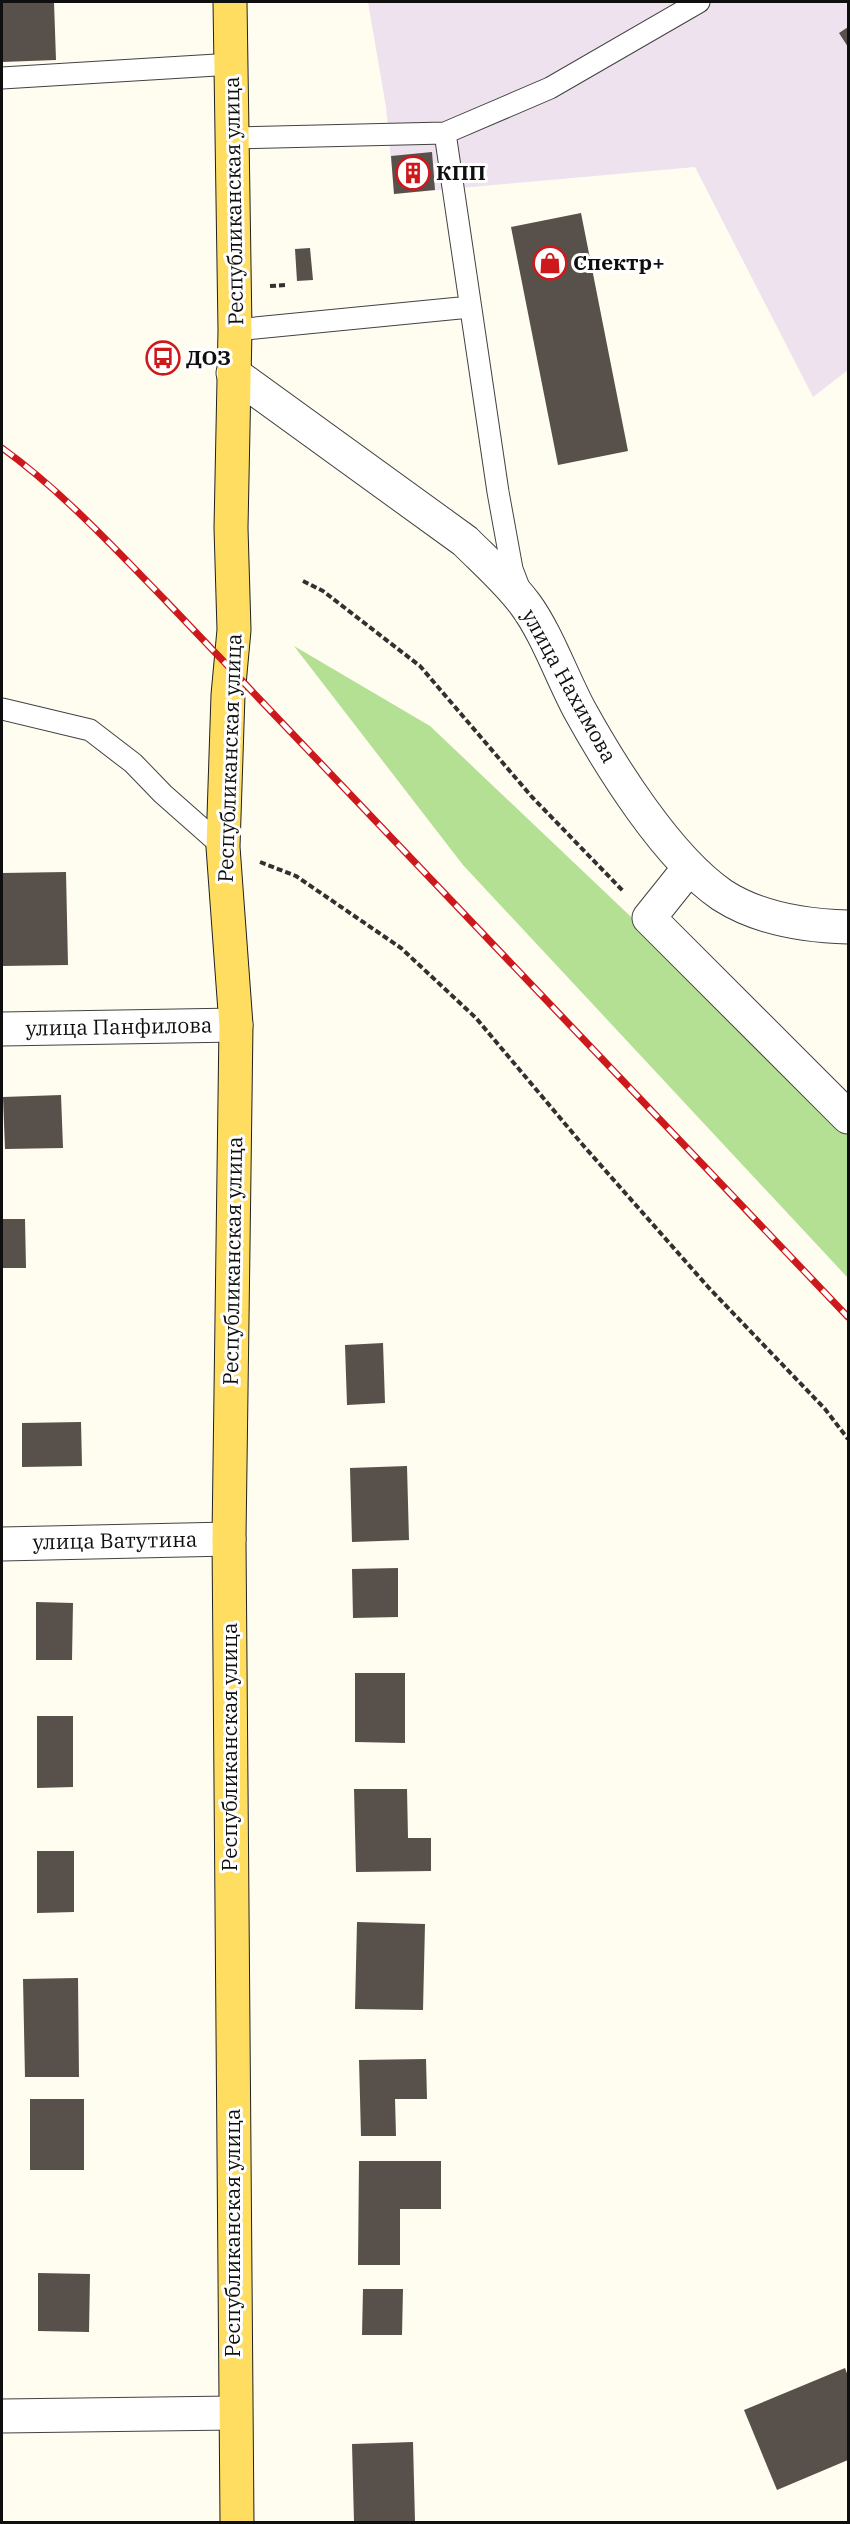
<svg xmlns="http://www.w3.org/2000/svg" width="850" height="2524" font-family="'IBM Plex Serif',serif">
<rect width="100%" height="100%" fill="#fffcf0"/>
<path fill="#ede2ee" d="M368,2H848V370L813,397L695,167L394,194L386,107Z"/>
<path fill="#b3e093" d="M294,646L430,726L848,1123V1278L463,865Z"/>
<path fill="#58504a" d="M2,2H54L56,60L2,62Z
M848,27V47L839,33Z
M432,152L435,190L394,194L391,156Z
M581,213L628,451L558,465L511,227Z
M310,248L313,280L297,281L295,249Z
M66,872L68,965L2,966V873Z
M61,1095L63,1148L5,1149L3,1097Z
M2,1219H25L26,1268H2Z
M383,1343L385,1403L347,1405L345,1345Z
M81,1422L82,1466L22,1467V1423Z
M407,1466L409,1540L352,1542L350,1468Z
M398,1568V1617L353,1618L352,1569Z
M36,1602L73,1603L72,1660H36Z
M355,1673H405V1743L355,1742Z
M37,1716H73V1787L37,1788Z
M354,1789H407L408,1838H431V1871L356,1872Z
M37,1851H74V1912L37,1913Z
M357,1922L425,1924L423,2010L355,2009Z
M78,1978L79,2077H25L23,1979Z
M426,2059L427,2099H395L396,2136H361L359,2060Z
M30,2099H84V2170H30Z
M359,2161H441V2209H400V2265H358Z
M38,2273L90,2274L89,2332L38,2331Z
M363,2289H403L402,2335H362Z
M845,2368L848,2376V2460L777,2490L744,2410Z
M413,2442L415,2522H354L352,2444Z"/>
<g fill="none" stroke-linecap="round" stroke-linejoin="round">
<defs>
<path id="service" d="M2,78L233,64
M445,133L498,492L512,569L520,590
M233,138L445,133L550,88L699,2
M235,330L470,307
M2,709L90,730L133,763L163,794L223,847"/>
<path id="minor" d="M233,373L465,541C485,561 508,581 525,604C546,632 562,677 579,709C611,767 667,857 722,895C759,919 806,926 848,927
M689,868L649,918L848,1117
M2,1029L236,1025
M2,1544L229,1539
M2,2416L234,2413"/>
<path id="primary" d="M230,2L235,330L231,528L234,630L228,695L223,847L236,1025L229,1539L237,2522"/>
</defs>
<use href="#service" stroke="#424242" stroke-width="23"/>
<use href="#minor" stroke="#424242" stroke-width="35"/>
<use href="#primary" stroke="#202020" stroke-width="35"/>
<path stroke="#313131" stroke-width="4" stroke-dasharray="6 3" stroke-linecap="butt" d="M270,286L287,285
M303,581L323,591L420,666L532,797L624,892
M260,862L296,876L401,948L476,1018L582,1144L709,1288L825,1409L848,1439"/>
<use href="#service" stroke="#fff" stroke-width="21"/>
<use href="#minor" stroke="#fff" stroke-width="33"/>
<use href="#primary" stroke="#ffdd60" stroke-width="33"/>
<defs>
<path id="rail" d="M2,448C62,491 115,549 167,602L848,1317"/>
</defs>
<use href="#rail" stroke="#cd181c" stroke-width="7"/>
<use href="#rail" stroke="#fff" stroke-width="4.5" stroke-dasharray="14" stroke-linecap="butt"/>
</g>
<defs>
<symbol id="building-ring" viewBox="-11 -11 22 22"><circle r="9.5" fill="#fff" stroke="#cd181c" stroke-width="1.5"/><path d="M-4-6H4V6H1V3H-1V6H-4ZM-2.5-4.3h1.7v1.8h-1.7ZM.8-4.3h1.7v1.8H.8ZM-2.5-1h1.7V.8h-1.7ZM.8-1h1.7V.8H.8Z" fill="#cd181c"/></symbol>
<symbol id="shop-ring" viewBox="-11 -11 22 22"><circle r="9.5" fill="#fff" stroke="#cd181c" stroke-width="1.5"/><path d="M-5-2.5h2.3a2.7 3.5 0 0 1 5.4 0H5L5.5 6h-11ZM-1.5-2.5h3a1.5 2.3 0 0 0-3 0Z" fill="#cd181c"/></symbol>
<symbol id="bus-ring" viewBox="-11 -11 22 22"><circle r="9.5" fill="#fff" stroke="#cd181c" stroke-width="1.5"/><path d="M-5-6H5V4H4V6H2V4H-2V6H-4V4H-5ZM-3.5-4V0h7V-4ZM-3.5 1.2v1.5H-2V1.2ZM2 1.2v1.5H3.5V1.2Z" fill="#cd181c"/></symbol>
</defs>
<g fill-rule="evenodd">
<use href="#building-ring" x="394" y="154" width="38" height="38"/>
<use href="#shop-ring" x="531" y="244" width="38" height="38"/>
<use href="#bus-ring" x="144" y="339" width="38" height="38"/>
</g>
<g text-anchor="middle" stroke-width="6" stroke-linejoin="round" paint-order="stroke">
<g font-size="21" font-weight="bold" fill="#0f0f0f" stroke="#fff" text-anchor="start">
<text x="436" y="180">КПП</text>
<text x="573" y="270">Спектр+</text>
<text x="186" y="365">ДОЗ</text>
</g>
<g font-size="21" fill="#0f0f0f" stroke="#fff">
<text transform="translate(234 201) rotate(-91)" y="7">Республиканская улица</text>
<text transform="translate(569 686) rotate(61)" y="7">улица Нахимова</text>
<text transform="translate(230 758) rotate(-88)" y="7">Республиканская улица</text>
<text transform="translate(119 1027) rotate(-1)" y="7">улица Панфилова</text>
<text transform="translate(233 1261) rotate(-89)" y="7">Республиканская улица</text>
<text transform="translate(115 1541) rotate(-1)" y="7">улица Ватутина</text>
<text transform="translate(230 1747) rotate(-90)" y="7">Республиканская улица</text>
<text transform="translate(233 2233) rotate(-90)" y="7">Республиканская улица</text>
</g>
</g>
<rect width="850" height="2524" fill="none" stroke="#0f0f0f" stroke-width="6"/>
</svg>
